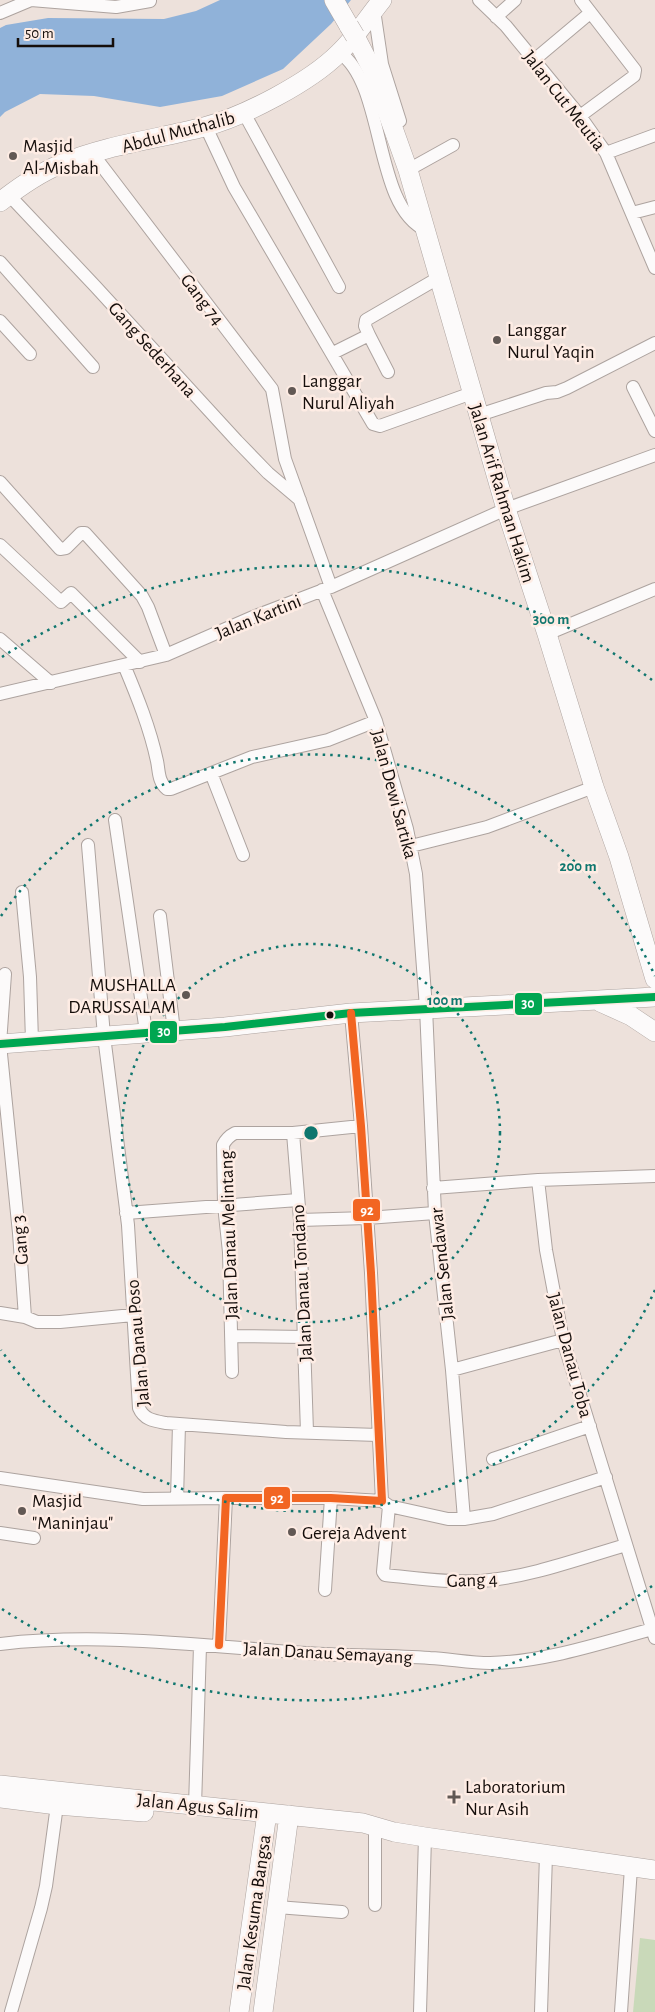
<svg xmlns="http://www.w3.org/2000/svg" width="655" height="2012" font-family="'Alegreya Sans',sans-serif">
<rect width="100%" height="100%" fill="#ede1db"/>
<path fill="#c9d9b9" d="M640,1938L655,1940V2012H633Z"/>
<path fill="#90b2d9" d="M220,0H351L331,24L283,69L222,96L160,107L94,96L40,94L5,112L0,117V28L6,25L48,18L164,19L196,11Z"/>
<g fill="none" stroke-linecap="round" stroke-linejoin="round">
<defs>
<path id="street" d="M479,0L506,26L580,116L606,153L655,268
M374,10L382,64L400,121
M0,13L31,0L116,7L150,1
M496,17L515,0
M340,53C386,85 373,207 426,230
M534,60L590,13
M244,113L339,287
M580,116L634,76L635,70L581,0
M206,127L234,187L373,424L380,426L472,393
M92,153L272,389L285,459L331,587
M606,153L655,135
M408,170L453,145
M9,195L95,286L237,441L268,473L300,500
M632,213L655,207
M0,262L93,367
M0,321L30,354
M369,335L365,326L366,320L440,277
M333,353L369,335L388,372
M633,387L655,431
M479,415L546,393L557,392L567,388L655,343
M0,482L60,549L66,548L81,533H85L142,596L148,607L166,655
M0,545L61,602L71,593L140,662
M322,590L376,721L407,829L416,874L426,1008L435,1213L452,1370L464,1519
M547,634L655,589
M0,639L51,683
M124,665C137,696 150,728 157,761C159,770 158,782 167,789H171L252,757L328,740L376,721
M0,694L166,655L253,617L331,587L506,509L655,455
M211,773L243,855
M115,820L146,1032
M88,845L104,1036L128,1225L139,1408C144,1420 155,1421 166,1423L286,1432L378,1435
M411,846L487,827L594,787
M22,892L30,977L32,1041
M160,916L174,1031
M5,974L0,1044L19,1233L25,1317
M293,1133L300,1220L307,1432
M655,1176L538,1180L546,1250L563,1340L655,1638
M433,1188L538,1180
M126,1213L298,1200
M300,1220L367,1218L435,1213
M0,1313L25,1317L37,1322H60L133,1315
M231,1336L304,1337
M452,1370L563,1340
M232,1372L229,1252L224,1205L223,1145C226,1139 229,1136 235,1133H293L361,1126
M493,1459L590,1426
M0,1478L143,1499L226,1498
M177,1499L179,1424
M382,1501L389,1506L448,1519H464L493,1514L606,1477
M389,1506L383,1572L385,1575C417,1578 449,1583 481,1581C530,1577 578,1559 626,1545
M0,1533L34,1538
M325,1590L331,1498
M0,1644C102,1632 204,1646 306,1653C347,1656 389,1655 430,1658C450,1659 470,1663 490,1663C545,1662 600,1643 653,1629
M219,1645L226,1498H331L382,1501L371,1273L361,1126L351,1013
M195,1806L200,1646
M375,1834V1905
M277,1907L342,1912
M11,2012L41,1908L46,1886L57,1805
M420,2012L425,1837
M541,2012L546,1855
M621,2012L631,1868"/>
<path id="secondary" d="M334,0L349,26
M355,36L372,69L408,170L506,509L547,634L594,787L619,857L655,979
M0,202C19,187 39,173 61,164C106,145 157,139 204,127C245,116 310,82 339,53C356,37 368,17 382,0
M600,1002L631,1016L655,1032
M0,1044L225,1027L351,1013L655,997
M0,1785L363,1823L394,1832L425,1837L655,1870
M0,1798L57,1805L144,1812
M239,2012L267,1813
M263,2012L289,1815"/>
</defs>
<use href="#street" stroke="#ada39f" stroke-width="14"/>
<use href="#secondary" stroke="#ada39f" stroke-width="20"/>
<use href="#street" stroke="#fcfafa" stroke-width="12"/>
<use href="#secondary" stroke="#fcfafa" stroke-width="19"/>
<defs>
<path id="secondary-bridge" d="M349,26L355,36"/>
</defs>
<use href="#secondary-bridge" stroke="#ada39f" stroke-width="20" stroke-linecap="butt"/>
<use href="#secondary-bridge" stroke="#fcfafa" stroke-width="19"/>
<defs>
<path id="bus-1" d="M0,1044L225,1027L351,1013L655,997"/>
<path id="bus-2" d="M219,1645L226,1498H331L382,1501L371,1273L361,1126L351,1013"/>
</defs>
<use href="#bus-1" stroke="#feece4" stroke-width="11"/>
<use href="#bus-2" stroke="#feece4" stroke-width="11"/>
<use href="#bus-1" stroke="#00a651" stroke-width="8"/>
<use href="#bus-2" stroke="#f26522" stroke-width="8"/>
</g>
<g fill="none" stroke="#0f766e" stroke-width="2.5" stroke-dasharray="2.5 5">
<circle cx="311" cy="1133" r="189"/>
<path d="M655 1290A378 378 0 0 1 1 1350M1 916A378 378 0 0 1 655 976"/>
<path d="M652 1586A567 567 0 0 1 2 1609M2 657A567 567 0 0 1 652 680"/>
</g>
<g fill="#615854" stroke="#feece4" stroke-width="2">
<circle cx="13" cy="156" r="5"/>
<circle cx="497" cy="340" r="5"/>
<circle cx="292" cy="391" r="5"/>
<circle cx="186" cy="995" r="5"/>
<circle cx="22" cy="1511" r="5"/>
<circle cx="292" cy="1532" r="5"/>
<path d="M451.5 1789.5h5v5h5v5h-5v5h-5v-5h-5v-5h5z"/>
</g>
<circle fill="#150e0b" stroke="#feece4" stroke-width="2" cx="330" cy="1015" r="4.5"/>
<g text-anchor="middle" stroke-width="5" stroke-linejoin="round" paint-order="stroke">
<g font-size="19" fill="#150e0b" stroke="#feece4">
<text transform="translate(565 100) rotate(52)" y="7">Jalan Cut Meutia</text>
<text transform="translate(178 131) rotate(-15)" y="7">Abdul Muthalib</text>
<text transform="translate(203 299) rotate(53)" y="7">Gang 74</text>
<text transform="translate(153 349) rotate(48)" y="7">Gang Sederhana</text>
<text transform="translate(503 493) rotate(73)" y="7">Jalan Arif Rahman Hakim</text>
<text transform="translate(258 616) rotate(-22)" y="7">Jalan Kartini</text>
<text transform="translate(395 794) rotate(75)" y="7">Jalan Dewi Sartika</text>
<text transform="translate(228 1235) rotate(-92)" y="7">Jalan Danau Melintang</text>
<text transform="translate(19 1240) rotate(-95)" y="7">Gang 3</text>
<text transform="translate(441 1264) rotate(-96)" y="7">Jalan Sendawar</text>
<text transform="translate(301 1283) rotate(-93)" y="7">Jalan Danau Tondano</text>
<text transform="translate(137 1343) rotate(-95)" y="7">Jalan Danau Poso</text>
<text transform="translate(571 1355) rotate(75)" y="7">Jalan Danau Toba</text>
<text transform="translate(472 1579) rotate(-2)" y="7">Gang 4</text>
<text transform="translate(328 1652) rotate(3)" y="7">Jalan Danau Semayang</text>
<text transform="translate(198 1805) rotate(6)" y="7">Jalan Agus Salim</text>
<text transform="translate(253 1912) rotate(-82)" y="7">Jalan Kesuma Bangsa</text>
</g>
<g font-size="19" fill="#150e0b" stroke="#feece4" text-anchor="start">
<text x="23" y="152">Masjid<tspan x="23" dy="22">Al-Misbah</tspan></text>
<text x="507" y="336">Langgar<tspan x="507" dy="22">Nurul Yaqin</tspan></text>
<text x="302" y="387">Langgar<tspan x="302" dy="22">Nurul Aliyah</tspan></text>
<text x="176" y="991" text-anchor="end">MUSHALLA<tspan x="176" dy="22">DARUSSALAM</tspan></text>
<text x="32" y="1507">Masjid<tspan x="32" dy="22">"Maninjau"</tspan></text>
<text x="302" y="1539">Gereja Advent</text>
<text x="465" y="1793">Laboratorium<tspan x="465" dy="22">Nur Asih</tspan></text>
</g>
</g>
<circle cx="311" cy="1133" r="8" fill="#0f766e" stroke="#feece4" stroke-width="2.5"/>
<g font-size="15" text-anchor="middle" font-weight="bold" fill="#0f766e" stroke="#feece4" stroke-width="5" stroke-linejoin="round" paint-order="stroke">
<text x="551" y="624">300 m</text>
<text x="578" y="871">200 m</text>
<text x="445" y="1005">100 m</text>
</g>
<g stroke="#feece4" stroke-width="2">
<rect x="514" y="992" width="29" height="24" rx="5" fill="#00a651"/>
<rect x="149" y="1020" width="29" height="24" rx="5" fill="#00a651"/>
<rect x="352" y="1198" width="29" height="24" rx="5" fill="#f26522"/>
<rect x="263" y="1486" width="28" height="24" rx="5" fill="#f26522"/>
</g>
<g font-size="14" text-anchor="middle" font-weight="bold" fill="#fff">
<text x="528" y="1008">30</text>
<text x="164" y="1036">30</text>
<text x="367" y="1215">92</text>
<text x="277" y="1503">92</text>
</g>
<path d="M18 38v8h95v-8" fill="none" stroke="#150e0b" stroke-width="2.5"/>
<text x="25" y="38" font-size="15" fill="#150e0b" stroke="#feece4" stroke-width="4" paint-order="stroke">50 m</text>
</svg>
